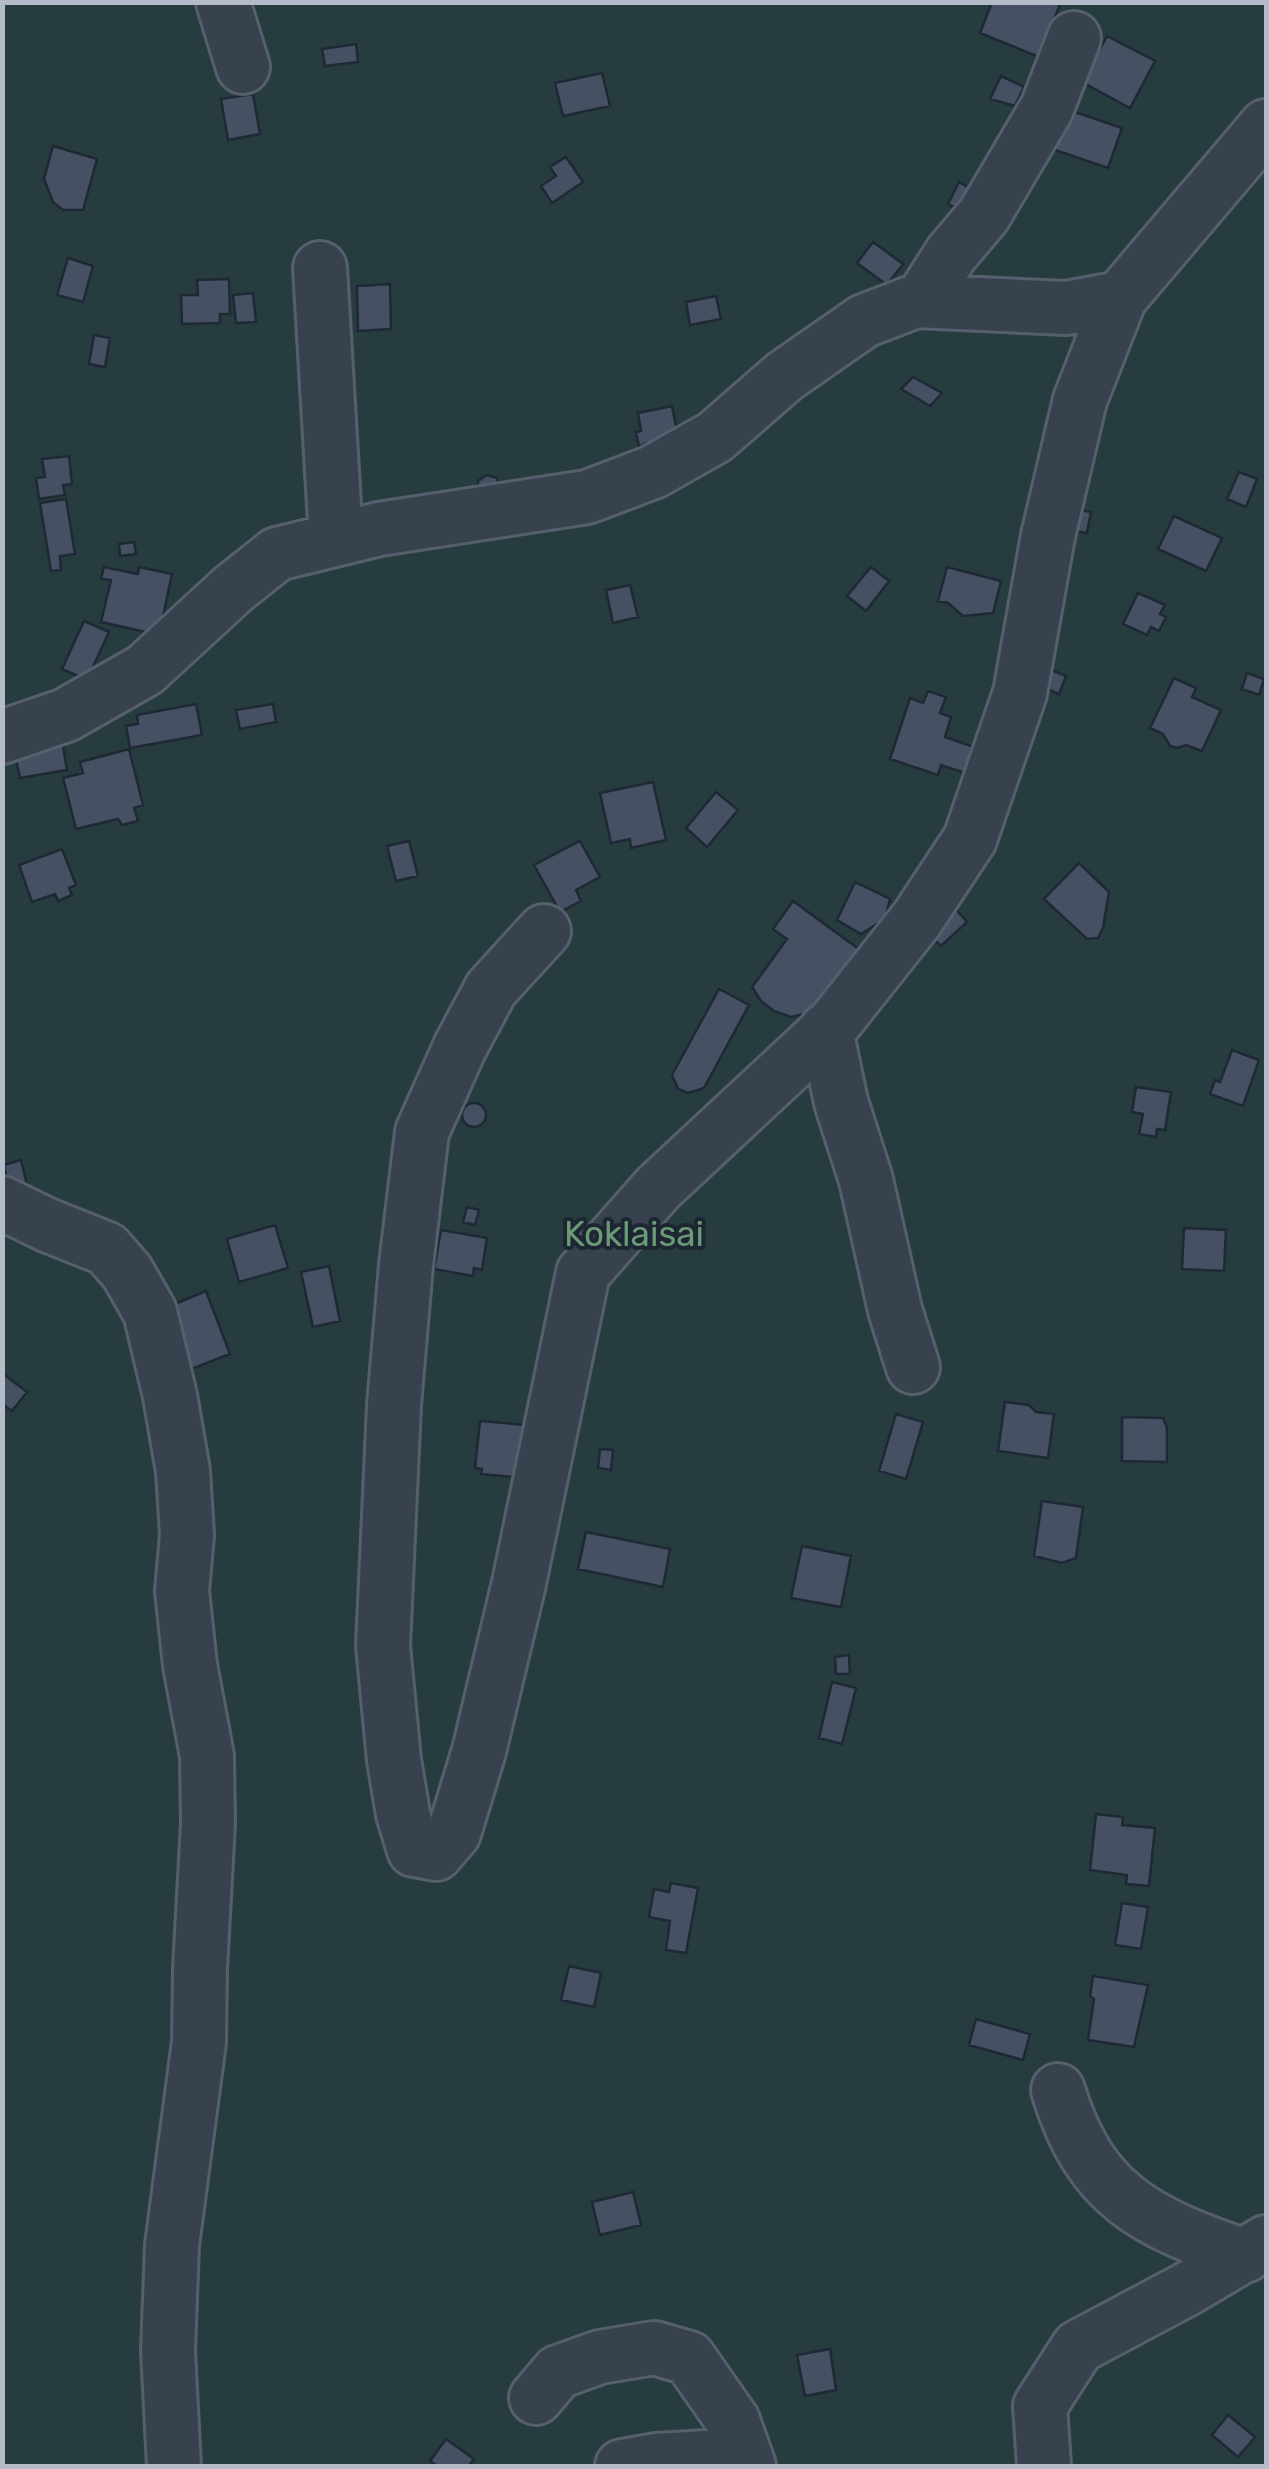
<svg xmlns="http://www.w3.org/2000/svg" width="1269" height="2469" font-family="Rubik,sans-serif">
<rect width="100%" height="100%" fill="#242f3e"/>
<path fill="#263c3f" d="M3,3H1266V2466H3Z"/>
<path fill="#455162" stroke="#1f2835" stroke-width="2.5" d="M992,2H1061L1039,57L980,33Z
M1107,36L1155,61L1130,108L1082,82Z
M356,44L358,62L325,66L322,49Z
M602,73L610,106L563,116L555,83Z
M1001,76L1024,87L1015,106L990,99Z
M253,94L260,134L228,140L221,99Z
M1066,109L1122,128L1108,168L1052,149Z
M53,146L97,159L83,210H63L53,202L44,179Z
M566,157L583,182L552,203L541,186L556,176L550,167Z
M959,182L984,196L960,210L948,204Z
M873,242L903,264L887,285L857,263Z
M68,258L93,266L83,302L57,295Z
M229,279L230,314H220V323L182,324L181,295H198L197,280Z
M390,284L391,329L358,331L357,286Z
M253,293L256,322L236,323L233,295Z
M716,296L721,319L690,325L686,302Z
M94,335L110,338L105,367L89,364Z
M913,377L942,393L930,406L901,389Z
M672,406L681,450L649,456L646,443L639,447L636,432L641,431L638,413Z
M69,456L72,484L63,485L65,495L39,499L36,478L45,477L42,459Z
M1239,472L1257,479L1246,507L1227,499Z
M487,475L497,478L499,486L478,490V481Z
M66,499L75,554L60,556L61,570L51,571L40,503Z
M1069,508L1091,512L1087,533L1065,529Z
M1174,516L1222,538L1206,571L1158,549Z
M134,542L136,554L120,556L119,544Z
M104,567L138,574L139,567L172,574L159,635L101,622L111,580L101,579Z
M871,567L889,581L866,611L847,596Z
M947,567L1001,581L993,613L963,616L948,603L938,601Z
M630,585L638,617L613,623L606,590Z
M1138,593L1165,605L1160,614L1166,617L1159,631L1151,627L1147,635L1123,624Z
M84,621L109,632L87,680L62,669Z
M1044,667L1066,676L1059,694L1038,685Z
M1247,673L1264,679L1259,695L1242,689Z
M1174,678L1196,688L1192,697L1221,710L1202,751L1186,745L1177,748L1170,746L1163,734L1150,728Z
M928,691L946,697L940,713L951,717L945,737L974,747L965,773L941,765L938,775L890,759L910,698L923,703Z
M196,704L202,735L130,748L126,726L138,724L137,715Z
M273,704L276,722L240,729L236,710Z
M62,740L67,770L20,778L14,750Z
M129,749L143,805L134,808L138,821L122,825L118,819L76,829L63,778L83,773L80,762Z
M653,782L666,840L631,848L630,839L611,843L600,793Z
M716,792L738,810L707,847L686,828Z
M409,841L418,876L396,881L387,846Z
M580,841L600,877L576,890L581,901L560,912L534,865Z
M62,849L76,885L69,888L72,895L58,901L55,894L32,902L19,865Z
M1079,863L1109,892L1103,928L1098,938L1087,939L1044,899Z
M855,882L890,899L885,919L861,934L837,920Z
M793,901L860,950L814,1012L791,1017L774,1011L761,1001L752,987L787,939L773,929Z
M953,906L967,922L941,946L926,930Z
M719,989L749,1005L704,1088L688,1093L678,1089L672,1075Z
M1232,1050L1259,1060L1243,1106L1210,1094L1215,1080L1220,1082Z
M1136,1087L1171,1092L1165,1130L1157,1129L1156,1137L1139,1134L1143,1114L1132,1112Z
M462 1115a12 12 0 1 1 24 0a12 12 0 1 1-24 0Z
M21,1160L28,1189L10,1194L4,1165Z
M467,1207L479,1210L475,1225L463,1222Z
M275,1225L288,1268L239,1282L227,1239Z
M1184,1228L1226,1230L1224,1271L1182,1269Z
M441,1230L487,1238L482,1270L474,1268L473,1276L434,1269Z
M329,1266L340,1321L313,1327L301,1272Z
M206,1291L230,1354L189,1370L165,1308Z
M2,1373L27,1392L12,1411L2,1404Z
M1005,1402L1029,1405L1036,1412L1054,1414L1048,1458L998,1451Z
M896,1414L923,1422L906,1479L879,1471Z
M1122,1417L1163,1418L1167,1428V1462L1122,1461Z
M480,1421L539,1426L513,1477L481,1474L482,1469L475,1468Z
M600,1449L613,1450L611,1470L598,1468Z
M1042,1501L1083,1507L1076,1558L1062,1563L1034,1556Z
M586,1532L670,1549L663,1587L578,1569Z
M802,1546L851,1556L841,1607L791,1598Z
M849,1655L850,1674H836L835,1657Z
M832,1682L856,1688L842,1744L819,1738Z
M1096,1814L1123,1817L1122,1825L1155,1828L1149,1886L1126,1884L1127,1875L1090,1870Z
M671,1883L698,1888L686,1953L666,1950L670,1921L649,1917L654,1889L669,1892Z
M1122,1903L1148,1907L1141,1949L1115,1945Z
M569,1966L601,1973L594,2007L561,2000Z
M1093,1976L1148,1985L1134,2047L1088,2040L1094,1999L1090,1996Z
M976,2019L1030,2034L1023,2060L969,2045Z
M633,2192L641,2225L600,2235L592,2202Z
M830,2349L836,2390L805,2396L797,2355Z
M1228,2415L1255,2437L1238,2457L1212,2435Z
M446,2439L474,2459L469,2466H437L430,2461Z"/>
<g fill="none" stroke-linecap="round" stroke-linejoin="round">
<defs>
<path id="minor" d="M223,2L243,67
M320,268L336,539
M921,301L951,254L984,215L1047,108L1074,38
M2,737L66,715L145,670L233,589L277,554L379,529L587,497L653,472L715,437L785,376L864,321L916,301L1066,308L1120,298L1266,126
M544,931L491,989L460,1047L422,1132L406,1265L394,1405L383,1646L394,1760L403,1814L414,1850L436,1854L454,1833L479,1751L519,1583L583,1273L658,1188L832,1026L917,919L970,839L1020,693L1048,536L1080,400L1120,298
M826,1030L841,1102L866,1180L895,1310L913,1367
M2,1203L47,1225L107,1249L127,1272L150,1312L170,1396L183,1471L187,1535L182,1591L190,1665L207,1756L208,1823L200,1969L199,2042L172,2245L168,2351L174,2466
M1058,2090C1090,2196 1146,2222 1245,2256
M536,2398L558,2372L600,2357L654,2348L689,2358L733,2421L749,2466
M622,2466L656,2460L725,2456L737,2466
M1044,2466L1040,2406L1078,2347L1187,2289L1266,2242"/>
</defs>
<use href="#minor" stroke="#565f6c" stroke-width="58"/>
<use href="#minor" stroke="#38414e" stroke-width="52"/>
</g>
<g text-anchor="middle" stroke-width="8" stroke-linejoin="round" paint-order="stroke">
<g font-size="35" fill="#6b9a76" stroke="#1d2633">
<text x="634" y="1246">Koklaisai</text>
</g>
</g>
<rect width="1269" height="2469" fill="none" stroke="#b4bcc9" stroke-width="10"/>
</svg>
